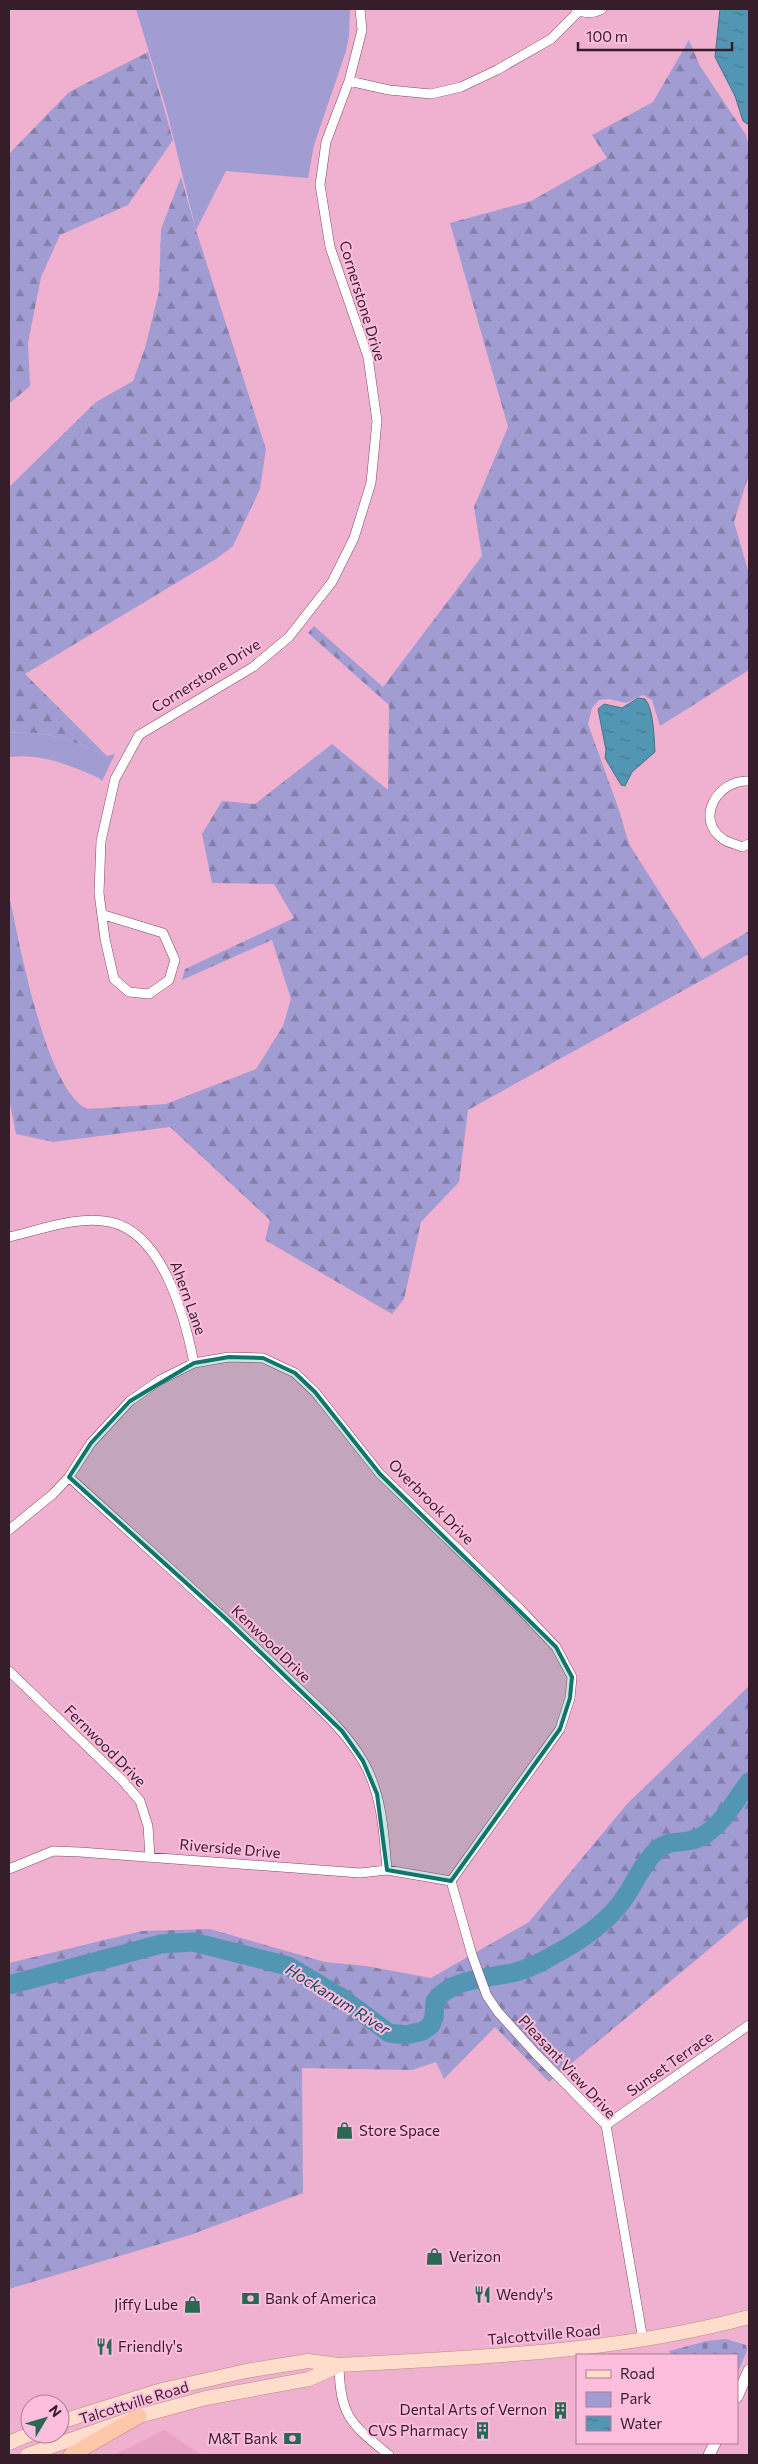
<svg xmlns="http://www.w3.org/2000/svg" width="758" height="2464" font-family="Commissioner,sans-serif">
<defs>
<pattern id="forest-firs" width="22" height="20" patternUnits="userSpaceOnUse" patternTransform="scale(1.25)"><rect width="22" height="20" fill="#a19cd1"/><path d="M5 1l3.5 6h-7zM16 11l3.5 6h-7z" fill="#847faa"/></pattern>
<pattern id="cemetery-stones" width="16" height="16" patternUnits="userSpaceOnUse" patternTransform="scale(1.25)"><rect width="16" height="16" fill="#a19cd1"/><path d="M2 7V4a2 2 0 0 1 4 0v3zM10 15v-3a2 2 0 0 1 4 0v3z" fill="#847faa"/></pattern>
<pattern id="water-ripples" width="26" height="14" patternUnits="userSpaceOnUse" patternTransform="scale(1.25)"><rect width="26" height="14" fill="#5396b3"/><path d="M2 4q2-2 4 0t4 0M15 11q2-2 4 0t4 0" fill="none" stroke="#467a92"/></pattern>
</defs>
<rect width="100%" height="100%" fill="#f0b1d0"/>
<path fill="#e7a2c4" d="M164,2430L202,2455H114Z"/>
<path fill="#a19cd1" d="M136,9H350L349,36L346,51L314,145L308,178L226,171L196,230L167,112Z
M9,733C45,729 74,742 107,756L115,754L102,781L99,778C69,765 42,753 9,757Z"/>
<path fill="url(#forest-firs)" d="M689,40L700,66L746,135L749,147V474L734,522L749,574V670L660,726L652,700L643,695L626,703L609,699L599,700L592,708L588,724L619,810L629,844L702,959L749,931V954L468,1110L459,1182L421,1222L404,1299L392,1314L265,1240L270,1220L170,1127L53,1142L16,1134L9,1099V895C19,940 45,1089 87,1109L166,1104L256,1069L283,1026L291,999L272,940L182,980L185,969L294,918L274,884L212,883L202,834L222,801L255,804L332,744L388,790L389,705L308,633L314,626L383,687L482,556L474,507L508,427L450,223L531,201L607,158L592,135L653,102Z
M148,52L173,140L128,205L60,235L41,277L28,343L30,386L9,404V154L69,92Z
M181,177L196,230L266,449L260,489L233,546L216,559L25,674L107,756C74,742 45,729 9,733V487L96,402L133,381L145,348L159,291L161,229Z
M749,1686V1916L549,2082L495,2027L444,2079L436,2062L412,2070L302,2068L303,2193L190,2235L9,2289V1963L142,1931L210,1929L325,1962L366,1966L431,1978L529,1922L627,1804Z"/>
<path fill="url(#cemetery-stones)" d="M726,2339L746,2345L747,2351L737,2374V2355H671L669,2351L707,2341Z"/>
<path fill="url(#water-ripples)" stroke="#4a728a" d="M720,9H749V125L743,121L735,96L715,57Z
M638,698L645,699C654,710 654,738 655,752L632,772L625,786L621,785L605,758L606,750L598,709L604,704L622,708Z"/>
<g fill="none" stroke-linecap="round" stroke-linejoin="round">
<path stroke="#5396b3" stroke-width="19" d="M9,1985L161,1944L193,1942L288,1966L342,1998L389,2033L406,2035L423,2031L431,2025L434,2017L435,2001C451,1979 487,1978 512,1973C525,1970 538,1964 550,1957C575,1944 603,1926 620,1904C633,1888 640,1866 656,1851C668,1838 684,1845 698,1838C720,1829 735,1801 749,1782"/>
<defs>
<path id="minor" d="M576,9C585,14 593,14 602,9
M349,81L389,90L431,94L461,87L497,70L551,39L579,11
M749,781C718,779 694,819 723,839C728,843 736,844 742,847L749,844
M104,915L163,933L175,960L169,980L149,994L129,992L114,979L105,939L99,893L101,841L115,779L139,735L253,667L289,637L332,582L354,538L371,483L377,421L368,357L330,247L320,185L326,142L349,81L362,30L360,9
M9,1237C40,1230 78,1215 110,1222C163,1233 185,1318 194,1363
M69,1477C139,1541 210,1603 278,1669C307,1698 342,1725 363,1761C382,1794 384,1833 387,1870
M9,1530L53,1494L69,1477L91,1443L130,1401L160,1380L194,1363L229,1357L263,1358L295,1373L315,1392L380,1474L520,1609L556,1647L572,1677L570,1698L560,1729L451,1881
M9,1671L123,1781L140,1801L148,1826L150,1857
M9,1869L53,1851L80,1852L360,1873L387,1870L451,1881
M451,1881L472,1955L487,1996L498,2012L536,2054L606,2125L643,2340
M606,2125L749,2025
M339,2365C340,2417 351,2424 389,2455"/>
<path id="tertiary" d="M737,2397L749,2370
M709,2455L715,2443"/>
<path id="primary" d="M60,2422L162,2390L246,2371L308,2361L339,2365C477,2357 615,2353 749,2317
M9,2443L30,2434
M27,2455L139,2416L206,2398L309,2379L338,2366"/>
<path id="motorway" d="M71,2455L139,2416"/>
</defs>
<use href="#minor" stroke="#7f4965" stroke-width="10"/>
<use href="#tertiary" stroke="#7f4965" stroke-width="12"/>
<use href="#primary" stroke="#b78c7e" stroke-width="15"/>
<use href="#motorway" stroke="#b78c7e" stroke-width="16"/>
<use href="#minor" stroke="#fff" stroke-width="9"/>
<use href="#tertiary" stroke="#fff" stroke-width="11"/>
<use href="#primary" stroke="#feddcd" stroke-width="14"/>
<use href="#motorway" stroke="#fdc7ac" stroke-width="15"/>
</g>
<path fill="#0f766e" fill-opacity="0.2" stroke="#0f766e" stroke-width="4" stroke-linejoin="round" d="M229,1357L263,1358L295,1373L315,1392L380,1474L556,1647L572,1677L570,1698L560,1729L451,1881L387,1870L377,1794L363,1761L342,1731L225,1618L69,1477L91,1443L130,1401L194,1363Z"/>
<defs>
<symbol id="shop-bare" viewBox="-9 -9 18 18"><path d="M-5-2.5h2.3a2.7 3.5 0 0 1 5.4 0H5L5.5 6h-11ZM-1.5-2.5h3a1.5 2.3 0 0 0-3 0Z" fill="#2b6853" stroke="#fdbddd" stroke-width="2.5" paint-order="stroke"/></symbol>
<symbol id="restaurant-bare" viewBox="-9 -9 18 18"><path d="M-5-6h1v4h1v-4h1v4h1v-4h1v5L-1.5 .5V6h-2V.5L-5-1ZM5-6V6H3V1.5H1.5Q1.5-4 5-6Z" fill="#2b6853" stroke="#fdbddd" stroke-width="2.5" paint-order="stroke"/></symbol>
<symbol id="bank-bare" viewBox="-9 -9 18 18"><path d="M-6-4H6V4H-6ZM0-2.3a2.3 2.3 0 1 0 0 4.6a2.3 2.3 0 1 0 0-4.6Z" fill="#2b6853" stroke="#fdbddd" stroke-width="2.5" paint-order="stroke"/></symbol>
<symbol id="building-bare" viewBox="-9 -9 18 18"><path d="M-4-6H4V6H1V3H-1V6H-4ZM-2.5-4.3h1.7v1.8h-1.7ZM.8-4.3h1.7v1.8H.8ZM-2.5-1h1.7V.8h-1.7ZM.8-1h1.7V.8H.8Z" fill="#2b6853" stroke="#fdbddd" stroke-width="2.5" paint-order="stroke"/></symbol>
</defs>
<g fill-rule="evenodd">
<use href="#shop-bare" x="332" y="2118" width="25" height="25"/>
<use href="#shop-bare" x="422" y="2244" width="25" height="25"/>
<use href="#restaurant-bare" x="470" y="2282" width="25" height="25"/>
<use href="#bank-bare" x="238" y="2286" width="25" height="25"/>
<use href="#shop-bare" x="180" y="2292" width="25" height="25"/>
<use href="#restaurant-bare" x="92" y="2334" width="25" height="25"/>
<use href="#building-bare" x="548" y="2398" width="25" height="25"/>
<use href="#building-bare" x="470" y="2418" width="25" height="25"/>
<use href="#bank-bare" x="280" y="2426" width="25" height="25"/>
</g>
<g text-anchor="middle" stroke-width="4" stroke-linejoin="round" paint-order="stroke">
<g font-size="15" fill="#351e2a" stroke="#fdbddd">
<text transform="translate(362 301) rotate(73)" y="5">Cornerstone Drive</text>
<text transform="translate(206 676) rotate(-32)" y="5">Cornerstone Drive</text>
<text transform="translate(188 1298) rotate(70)" y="5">Ahern Lane</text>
<text transform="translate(431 1502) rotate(45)" y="5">Overbrook Drive</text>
<text transform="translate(271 1644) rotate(44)" y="5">Kenwood Drive</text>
<text transform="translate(105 1746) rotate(45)" y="5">Fernwood Drive</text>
<text transform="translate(230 1849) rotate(5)" y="5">Riverside Drive</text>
<text transform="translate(670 2064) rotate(-35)" y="5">Sunset Terrace</text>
<text transform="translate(567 2067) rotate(47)" y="5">Pleasant View Drive</text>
<text transform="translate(544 2335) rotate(-5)" y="5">Talcottville Road</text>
<text transform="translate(134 2403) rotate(-17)" y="5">Talcottville Road</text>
</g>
<g font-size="15" fill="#351e2a" stroke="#fdbddd" text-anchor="start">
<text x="359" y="2136">Store Space</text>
<text x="449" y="2262">Verizon</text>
<text x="496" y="2300">Wendy's</text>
<text x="265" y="2304">Bank of America</text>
<text x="178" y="2310" text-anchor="end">Jiffy Lube</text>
<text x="118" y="2352">Friendly's</text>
<text x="547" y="2415" text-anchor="end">Dental Arts of Vernon</text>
<text x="468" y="2436" text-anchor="end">CVS Pharmacy</text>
<text x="278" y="2444" text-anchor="end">M&amp;T Bank</text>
</g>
<g font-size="16" font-style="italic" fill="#10495e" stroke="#fdbddd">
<text transform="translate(338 1999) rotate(32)" y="6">Hockanum River</text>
</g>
</g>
<rect width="758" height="2464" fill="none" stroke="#351e2a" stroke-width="20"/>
<rect x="576" y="2354" width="162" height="90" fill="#fdbddd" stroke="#ad7d95"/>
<rect x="586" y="2370" width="25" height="8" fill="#feddcd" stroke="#ad7d95"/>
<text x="620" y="2379" font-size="15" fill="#351e2a">Road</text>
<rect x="586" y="2392" width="25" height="15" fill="#a19cd1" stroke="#ad7d95"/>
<text x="620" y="2404" font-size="15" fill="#351e2a">Park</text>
<rect x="586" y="2416" width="25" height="15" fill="url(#water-ripples)" stroke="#ad7d95"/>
<text x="620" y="2429" font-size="15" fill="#351e2a">Water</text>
<g transform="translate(45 2419) rotate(52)"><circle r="24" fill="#fdbddd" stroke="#ad7d95"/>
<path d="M0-4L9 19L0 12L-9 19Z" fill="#2b6853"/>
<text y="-8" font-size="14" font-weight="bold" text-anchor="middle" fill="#351e2a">N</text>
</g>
<path d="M578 42v8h154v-8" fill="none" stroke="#351e2a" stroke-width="2.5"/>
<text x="586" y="42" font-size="15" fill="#351e2a" stroke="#fdbddd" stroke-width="4" paint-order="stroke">100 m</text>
</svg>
